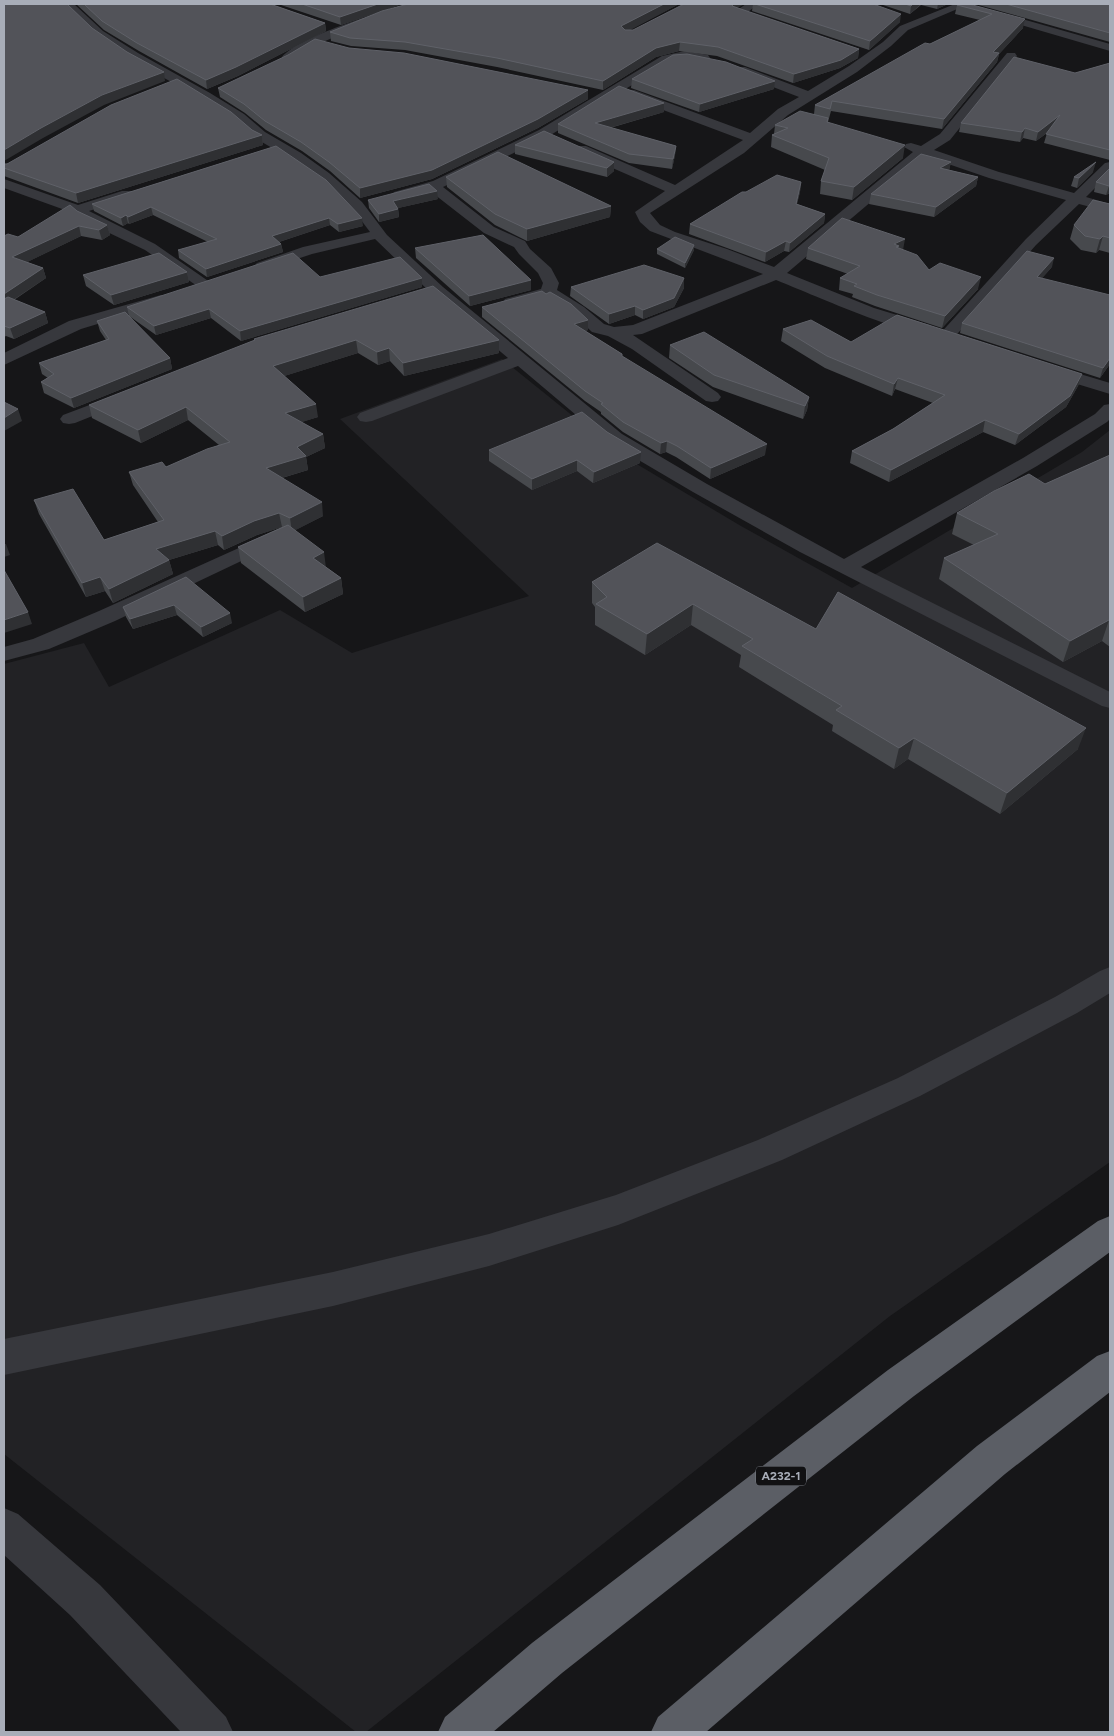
<svg xmlns="http://www.w3.org/2000/svg" width="1114" height="1736" font-family="Figtree,sans-serif">
<rect width="100%" height="100%" fill="#161618"/>
<path fill="#222225" d="M502,359L584,425L640,466L741,526L852,588L1082,452L1110,430V1162L890,1316L366,1732H356L4,1454V664L84,643L109,687L280,610L352,653L529,596L340,419Z"/>
<g fill="none" stroke-linecap="round" stroke-linejoin="round">
<path fill="#37383d" fill-rule="evenodd" d="M63,4H74L103,31L138,53L210,93L244,114L265,132L301,153L329,173L362,202L387,235L443,287L622,434L707,484L844,559L1023,458L1095,414L1104,405L1110,404V419L1107,422L1037,466L861,567L1110,692V708L1102,706L800,552L693,492L608,442L518,366L372,421L366,422L360,421L357,417L360,413L508,358L431,293L375,239L312,254L267,269H257L254,266L257,263L303,247L370,232L352,208L319,179L291,159L255,138L234,120L202,99L130,59L95,35Z
M407,4H423L422,6L355,28L323,42L292,60H284L282,57C299,37 379,12 407,4Z
M746,4H758L748,12L770,20L772,22L770,24H762L735,15L733,13Z
M955,4H969L908,30L891,46L857,72L788,115L744,153L650,213L660,225L675,232L727,249L774,267L913,152L904,147L906,144L911,143L921,146L940,134L1007,53H1015L1017,56L1015,59L950,140L934,150L999,172L1074,193L1105,163L1110,162V173L1086,197L1110,204V212L1079,204L1036,245L951,341H939L937,337L1026,239L1066,200L989,178L925,156L787,273L874,308L930,325L932,329L930,333C909,338 802,290 776,280L642,334L633,335L718,393L721,397L718,401L712,402L706,401L632,349L608,336L592,332L572,313L546,298L511,307L505,305L503,302L505,299L541,289L543,283L538,273L519,254L514,247L484,233L430,191L399,199L394,198L392,195L394,192L433,181L539,130L662,56L685,51L708,55L710,58L704,62L685,58L671,61L549,136L443,187L494,227L525,241L530,249L551,268L559,283L557,290L584,307L604,324L614,327L633,325L763,274L650,231L640,222L635,212L665,191L576,152L574,149L576,146H586L675,185L743,140L626,96L624,93L626,90H634L750,133L778,109L799,97L737,73L735,70L737,67H745L808,91L849,66L883,42L900,26Z
M991,10L1110,44V51L987,15L985,13Z
M4,179L78,205L122,191H132L134,194L132,197L89,211L155,244L214,285L212,288H200L145,250L80,219L76,214L4,188Z
M161,295L167,297L169,300L167,303L81,329L4,365V353L69,321Z
M1047,364L1110,383V394L1041,373L1038,369L1041,365Z
M124,392L130,393L133,397L130,401L75,423L69,424L63,423L60,419L63,415Z
M272,533L279,535L282,539L279,543L115,621L49,649L4,661V647L33,639L99,611Z"/>
<path fill="#37383d" fill-rule="evenodd" d="M1110,967V993L1077,1013L920,1096L782,1160L618,1225L489,1266L333,1306L4,1375V1339L333,1272L489,1234L616,1195L758,1140L898,1078L1055,997L1100,971Z
M4,1508L18,1514L100,1585L226,1717L233,1732H181L70,1615L4,1555Z"/>
<path fill="#5b5e65" fill-rule="evenodd" d="M1110,1216V1252L914,1396L562,1673L493,1732H438L445,1717L532,1643L888,1370L1098,1221Z
M1110,1351V1392L1005,1474L706,1732H651L658,1717L977,1446L1097,1356Z"/>
</g>
<path fill="#47494d" d="M76,4H270L325,23L326,31L238,76L207,89L139,51L104,30Z
M278,4H402L341,25Z
M408,4H679L629,30H633L737,8L859,49L858,58L840,68L793,83L717,56L679,51L656,57L603,90L497,67L405,50L351,46L331,41L330,32Z
M753,4H873L900,22L869,50L752,11Z
M880,4H948L937,9L921,5L910,14Z
M969,4L1023,28L999,54L997,62L942,129L831,111L828,122L903,158L852,200L820,194L821,181L825,170L771,147L772,135L774,134L775,125L814,114L815,105L930,44L980,20L955,14L957,5Z
M975,4H1110V42Z
M349,48L588,99L538,128L432,179L360,198L330,171L302,151L266,130L245,113L220,97L218,88Z
M1110,63V160L1044,143L1047,133L1036,141L1023,138L1020,142L959,132L961,123L1075,73Z
M632,79L774,89L699,112L631,88Z
M664,112L610,128L676,146L675,155L672,169L629,163L558,133V124Z
M252,130L262,135L263,145L78,203L4,176V164Z
M544,131L614,171L607,177L515,154V145Z
M276,146L363,226L339,232L330,225L279,242L281,244L283,252L207,277L179,258L178,250L208,242L153,215L129,224L128,223L123,226L94,211L92,204Z
M951,162L949,170L978,177L976,186L934,217L869,204L871,194Z
M1110,168V193L1106,195L1094,192L1096,182Z
M1093,172L1077,188L1071,186L1074,177Z
M446,177L611,206L610,217L527,241L495,225L447,187Z
M801,182L800,192L797,204L825,214L824,223L789,252L784,251L765,262L689,234L690,224L746,192Z
M438,199L398,208L399,217L379,222L369,208L368,200Z
M1110,204V253L1099,250L1096,253L1081,250L1070,239L1074,225Z
M77,211L107,225L110,235L102,240L81,236L27,262L43,268L46,278L14,300L45,312L48,323L14,339L6,336L4,337V236L18,237Z
M415,248L531,290L470,306L416,258Z
M808,248L903,250L929,270L978,289L942,328L875,306L852,297L853,294L839,290L840,278L848,274L806,259Z
M657,249L694,250L685,268L657,254Z
M1052,267L1042,278L1110,364L1100,378L960,333L962,323Z
M187,272L189,282L114,305L86,286L83,275Z
M320,277L422,278V287L241,341L211,318L156,335L129,316L127,307Z
M684,278V288L674,307L643,319L635,315L609,324L570,296L571,287Z
M482,307L588,330L585,331L622,354V357L765,455L710,479L676,457L666,452L660,454L623,432L601,414V412L585,401L482,317Z
M97,321L170,358L172,369L74,408L44,393L41,382L48,378L42,374L39,363L106,340L100,331Z
M783,329L851,342L1082,374L1078,386L1066,407L1015,445L983,432L889,482L850,463L852,451L893,429L933,403L895,389L892,396L825,368L781,341Z
M254,339L499,340V353L404,376L390,361L378,365L358,353L284,376L318,417L301,422L323,434L325,448L306,457L308,470L282,478L323,516L295,530L326,567L341,578L343,594L305,612L241,563L238,547L282,527L257,535L224,550L218,545L169,560L173,574L113,603L105,591L86,597L39,514L34,500L104,540L158,522L133,485L129,472L166,467L219,445L188,420L141,443L92,418L89,405L254,341Z
M670,345L809,397L807,410L803,419L713,387L669,358Z
M489,450L640,463L593,483L577,471L532,490L489,461Z
M1110,455V647L1102,641L1063,662L939,579L944,558L974,545L952,534L957,513L1045,484Z
M186,577L232,623L203,637L177,615L133,629L126,617L123,607Z
M592,582L816,629L1078,749L1000,814L908,759L894,769L832,731L833,725L739,667L741,655L691,625L645,655L595,625V607L592,603Z"/>
<path fill="#2f3033" d="M378,4H402L341,25L340,17Z
M664,4H679L621,35V26Z
M734,4H745L735,9L732,6Z
M913,4H921L910,14L911,6Z
M938,4H948L937,9Z
M901,14L900,22L869,50L870,41Z
M1025,19L1023,28L999,54L997,62L942,129L944,119L993,52Z
M325,23L326,31L238,76L207,89L206,80Z
M680,42L679,51L656,57L603,90V81L656,48Z
M859,49L858,58L840,68L793,83L794,74Z
M164,72L165,81L104,105L43,138L4,161V150L41,128L102,95Z
M775,81L774,89L699,112L700,104Z
M588,90V99L538,128L432,179L360,198V188Z
M664,103V112L595,132V123Z
M1060,115L1058,125L1036,141L1038,132Z
M1025,128L1023,138L1020,142L1022,132Z
M262,135L263,145L78,203L76,193Z
M905,145L903,158L852,200L854,187Z
M676,146L675,155L672,169L673,159Z
M614,162V171L607,177V168Z
M951,162L949,171L940,168Z
M1096,162L1093,172L1077,188L1079,178Z
M978,177L976,186L934,217L936,207Z
M801,182L800,192L794,213L796,204Z
M1110,185V193L1106,195L1109,186Z
M437,191L438,199L394,209L393,201Z
M611,206L610,217L527,241V229Z
M151,207L153,215L129,224L128,217Z
M398,209L399,217L379,222V214Z
M825,214L824,223L789,252L790,243Z
M126,215L128,223L123,226L121,218Z
M329,218L330,225L273,244L272,236Z
M362,218L363,226L339,232L338,224Z
M107,225L110,235L102,240L99,230Z
M79,226L81,236L15,268L12,257Z
M1103,236L1099,250L1096,253L1100,239Z
M905,239L903,250L898,253L894,244Z
M786,241L784,251L765,262L766,252Z
M281,244L283,252L207,277L206,269Z
M694,245V250L685,268V263Z
M1054,258L1052,267L1035,286L1037,277Z
M43,268L46,278L4,306V294Z
M187,272L189,282L114,305L111,295Z
M981,277L978,289L942,328L945,316Z
M422,278V287L241,341L240,331Z
M684,278V288L674,307L643,319V310Z
M531,280V290L470,306L469,296Z
M635,306V315L609,324V314Z
M209,309L211,318L156,335L154,326Z
M45,312L48,323L14,339L10,328Z
M588,320V330L574,335V324Z
M356,340L358,353L275,379L273,366Z
M499,340V353L404,376L403,363Z
M389,348L390,361L378,365L377,352Z
M170,358L172,369L74,408L71,398Z
M1110,358V364L1100,378L1103,368Z
M1082,374L1078,386L1066,407L1015,445L1019,434Z
M898,378L895,389L892,396L894,384Z
M809,397L807,410L803,419L805,406Z
M316,404L318,417L287,427L285,413Z
M186,407L188,420L141,443L138,430Z
M18,409L22,421L4,431V418Z
M985,420L983,432L889,482L891,470Z
M323,434L325,448L306,457L308,470L268,482L266,468L297,447Z
M667,441L666,452L660,454L661,443Z
M767,444L765,455L710,479L711,468Z
M641,452L640,463L593,483L594,472Z
M577,460V471L532,490V479Z
M322,502L323,516L292,532L290,518Z
M279,513L282,527L257,535L224,550L222,536L254,521Z
M215,531L218,545L159,563L156,549Z
M4,544H6L10,555L4,557Z
M324,552L326,568L313,558Z
M169,560L173,574L113,603L109,589Z
M100,577L105,591L86,597L82,583Z
M341,578L343,594L305,612L303,597Z
M693,604L691,625L645,655L647,634Z
M174,605L177,615L133,629L130,619Z
M28,612L32,624L4,633V620Z
M230,613L232,623L203,637L201,627Z
M1109,620L1102,641L1063,662L1070,641Z
M1086,728L1078,749L1000,814L1007,793Z
M914,738L908,759L894,769L899,748Z"/>
<path fill="#525359" stroke="#5f6168" d="M4,4H67L92,28L127,52L164,72L102,95L41,128L4,150Z
M84,4H270L325,23L236,67L206,80L137,43L102,21Z
M302,4H378L340,17Z
M408,4H664L621,26L625,30H633L684,4H734L732,6L859,49L841,60L794,74L718,47L680,42L656,48L603,81L497,58L405,42L350,38L330,32L382,11Z
M755,4H873L901,14L870,41Z
M905,4H913L911,6Z
M960,4H969L1025,19L993,52L999,53L944,119L832,101L830,109L815,105L925,43L930,44L992,14L957,5Z
M1006,4H1110V33Z
M315,39L349,48L404,53L588,90L538,119L432,170L360,188L329,162L301,142L265,121L244,104L218,88L288,55Z
M687,54L726,62L775,81L700,104L632,79L673,55Z
M1014,57L1075,73L1110,63V150L1046,134L1060,115L1038,132L1025,128L1022,132L961,123Z
M177,79L231,112L252,130L262,135L76,193L4,168V164H7L111,105Z
M619,86L664,103L595,123L676,146L673,159L629,154L558,124Z
M800,111L828,118L827,122L905,145L854,187L821,181L829,158L772,135L788,128L775,125Z
M544,131L614,162L607,168L515,145Z
M276,146L326,180L362,218L338,224L329,218L272,236L281,244L206,269L178,250L217,239L151,207L128,217L126,215L121,218L92,204Z
M498,152L611,206L527,229L495,214L446,177Z
M921,154L951,162L940,168L978,177L936,207L871,194Z
M1096,162L1079,178L1074,177Z
M1110,168V185L1109,186L1096,182Z
M777,175L801,182L796,204L825,214L790,243L786,241L766,252L690,224L742,192H746Z
M429,184L437,191L393,201L398,209L379,214L368,200Z
M1093,200L1110,204V238L1103,236L1100,239L1085,236L1074,225Z
M70,205L77,211L107,225L99,230L79,226L12,257L43,268L4,294V236L8,234L18,237Z
M842,218L905,239L894,244L899,246L896,247L917,255L929,270L940,263L981,277L945,316L877,295L854,286L857,284L840,278L860,266L808,248Z
M483,235L531,280L469,296L415,248Z
M675,237L694,245L685,263L657,249Z
M1027,251L1054,258L1037,277L1110,295V358L1103,368L962,323Z
M159,253L187,272L111,295L83,275Z
M293,253L320,277L400,257L422,278L240,331L209,309L154,326L127,307Z
M644,265L684,278L674,298L643,310L635,306L609,314L571,287Z
M433,286L499,340L403,363L389,348L377,352L356,340L273,366L316,404L285,413L323,434L297,447L306,456L266,468L322,502L290,518L279,513L254,521L222,536L215,531L156,549L169,560L109,589L100,577L82,583L34,500L73,489L104,540L164,520L129,472L162,462L166,467L207,449L230,442L186,407L138,430L89,405L255,340L254,339Z
M542,291L546,294L550,292L571,304L588,320L574,324L622,354V356L767,444L711,468L677,446L667,441L661,443L623,422L601,404L603,403L585,391L482,307Z
M8,297L45,312L10,328L4,326V299Z
M125,312L170,358L71,398L41,382L54,374L39,363L109,339L97,321Z
M897,315L1082,374L1070,396L1019,434L985,420L891,470L852,451L893,429L945,395L898,378L894,384L827,356L783,329L811,320L851,342Z
M704,332L809,397L805,406L714,375L670,345Z
M4,402L18,409L4,418Z
M582,412L607,432L641,452L594,472L577,460L532,479L489,450Z
M1110,455V621L1109,620L1070,641L944,558L998,534L957,513L994,491L1029,474L1045,484Z
M288,525L324,552L313,558L341,578L303,597L238,547Z
M657,543L816,629L838,592L1086,728L1007,793L914,738L899,748L836,710L842,706L742,646L753,639L693,604L647,634L596,604L607,597L592,582Z
M4,570L28,612L4,620Z
M186,577L230,613L201,627L174,605L130,619L123,607Z"/>
<g text-anchor="middle" stroke-width="4" stroke-linejoin="round" paint-order="stroke">
<rect fill="#111113" stroke="#7b7e86" stroke-width="1" x="756" y="1466.5" width="50" height="19" rx="4"/>
<g font-size="12" font-weight="bold" fill="#a8adb8">
<text x="781" y="1480">A232-1</text>
</g>
</g>
<rect width="1114" height="1736" fill="none" stroke="#a8adb8" stroke-width="10"/>
</svg>
